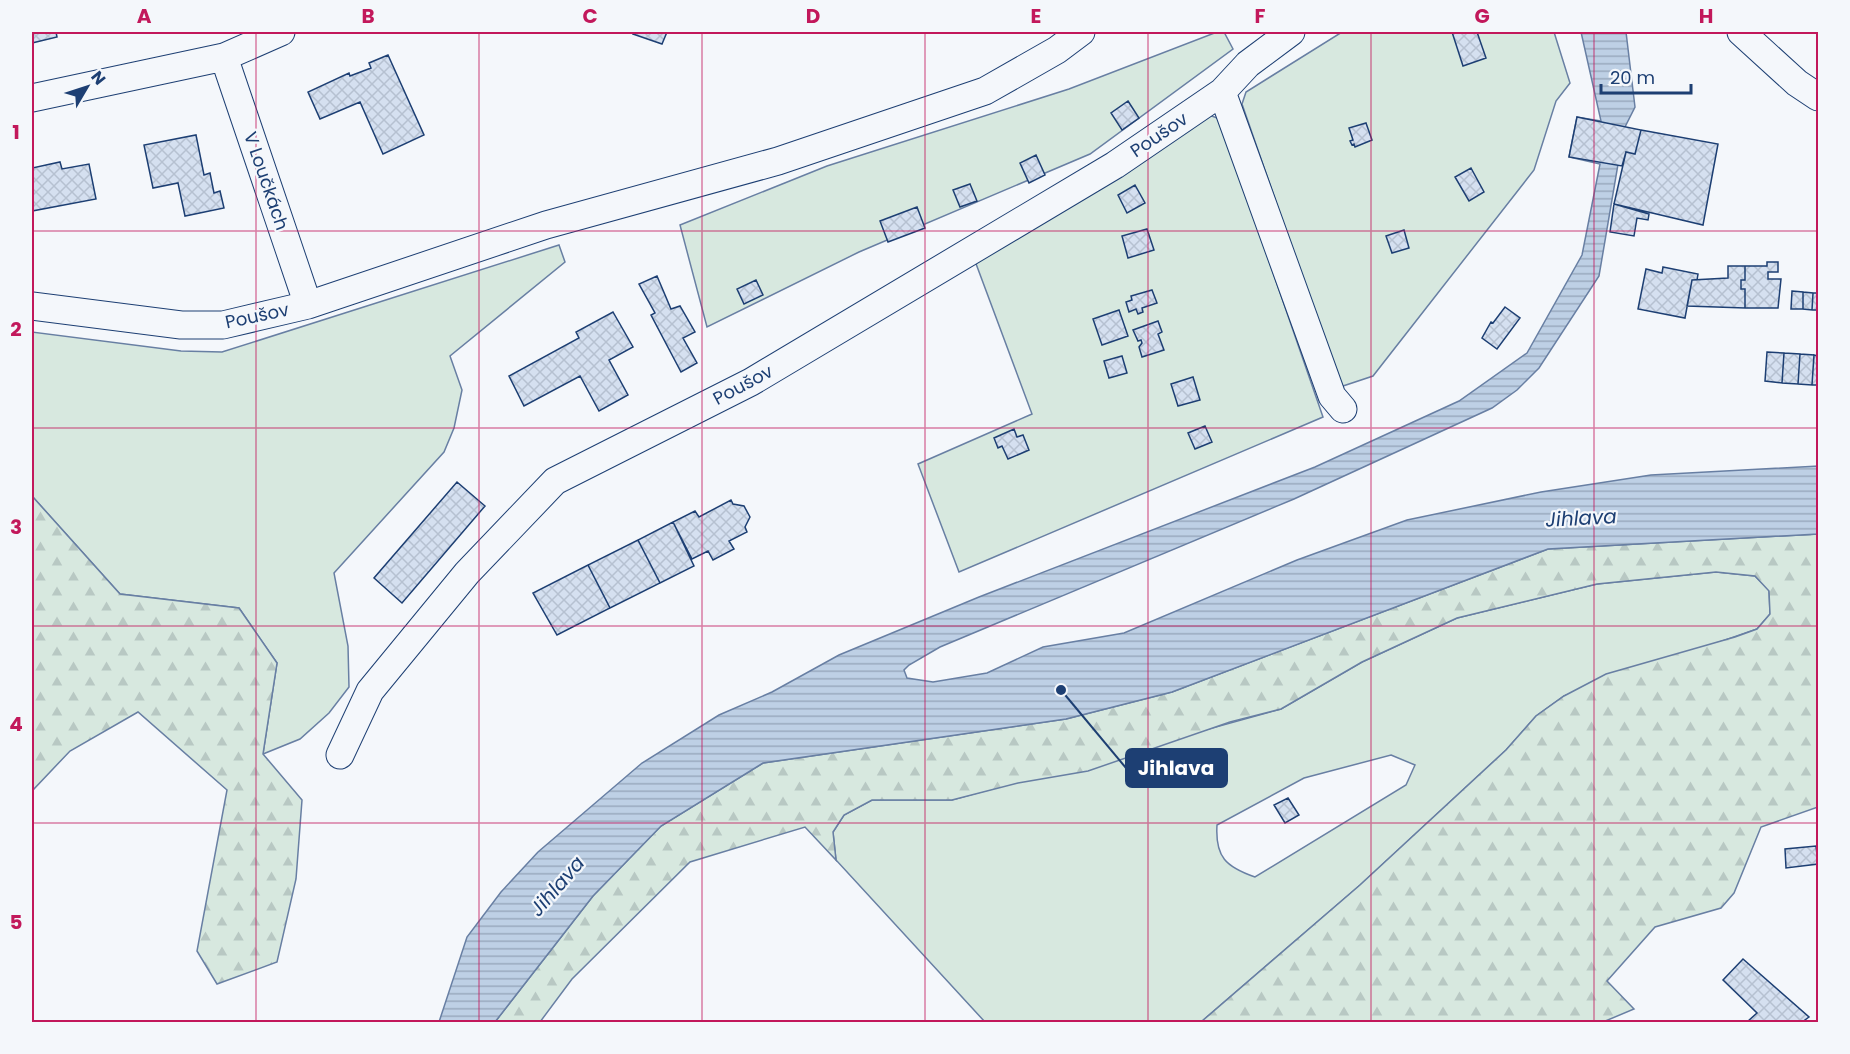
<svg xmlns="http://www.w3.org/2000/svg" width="1850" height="1054" font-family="Poppins,sans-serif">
<defs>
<pattern id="forest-firs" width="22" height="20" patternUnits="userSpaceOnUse" patternTransform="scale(1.5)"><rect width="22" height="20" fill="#d7e8df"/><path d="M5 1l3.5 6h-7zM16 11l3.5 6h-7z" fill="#b8c8c3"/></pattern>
<pattern id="water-rules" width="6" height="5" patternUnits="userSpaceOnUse" patternTransform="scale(1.5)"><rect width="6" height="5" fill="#bed0e5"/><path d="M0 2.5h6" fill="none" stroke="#9aaabe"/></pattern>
<pattern id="building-cross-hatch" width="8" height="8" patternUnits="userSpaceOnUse" patternTransform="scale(1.5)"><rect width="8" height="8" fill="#d5e0f0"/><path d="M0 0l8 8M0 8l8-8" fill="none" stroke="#b6c1d1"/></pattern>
</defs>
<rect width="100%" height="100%" fill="#f4f7fb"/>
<path fill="#d7e8df" stroke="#687fa3" stroke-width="1.5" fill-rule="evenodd" d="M1217,32H1224L1233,49L1090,154L859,252L707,327L680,225L827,166L1069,89Z
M1342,32H1554L1570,83L1556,101L1534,170L1373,376L1340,387L1242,104L1246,92Z
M1209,115L1220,119L1323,417L959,572L918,464L1032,414L975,261Z
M559,245L565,262L450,356L462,390L454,428L444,452L334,573L348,646L349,687L329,713L300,739L263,754L277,663L239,608L120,594L32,496V332L181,351L222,352Z
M1716,572L1755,576L1769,590L1770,614L1757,629L1564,696L1536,716L1506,750L1360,885L1201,1022H985L836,860L833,832L844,815L872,800H952L1281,709L1362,662L1457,618L1597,584ZM1391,755L1415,765L1406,785L1255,877C1226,867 1215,857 1217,825L1304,778Z"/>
<path fill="url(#forest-firs)" stroke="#687fa3" stroke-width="1.5" d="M32,496L120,594L239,608L277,663L263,754L302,800L296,879L277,962L217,984L197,951L227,790L138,712L70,751L32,791Z
M1818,534V807L1761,827L1734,893L1721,908L1655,927L1607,981L1634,1009L1603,1022H1201L1360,885L1506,750L1536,716L1564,696L1606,674L1735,637L1757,629L1770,614L1769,591L1755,576L1716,572L1597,584L1457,618L1362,662L1281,709L1230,722L1088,771L1018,783L952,800H872L844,815L833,832L836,860L805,827L690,862L572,979L540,1022H495L593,896L661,826L763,763L1066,719L1172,692L1548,549Z"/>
<path fill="url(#water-rules)" stroke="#687fa3" stroke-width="1.5" d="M1581,32H1626L1635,107L1624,129L1599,276L1539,368L1517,390L1492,408L1294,499L940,647L909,665L904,670L907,678L933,682L987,673L1043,647L1124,633L1297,560L1407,520L1541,492L1651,475L1818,466V534L1548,549L1172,692L1066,719L763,763L661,826L593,896L495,1022H439L467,937L501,892L538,852L642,763L719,715L772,692L839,655L979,597L1315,467L1459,401L1527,353L1582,255L1600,164L1569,157L1577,117L1601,121Z"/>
<path fill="url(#building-cross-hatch)" stroke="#1d3f73" stroke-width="1.5" d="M32,32H56L57,37L32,43Z
M634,32H667L662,44L633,34Z
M1452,32H1477L1486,58L1463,66Z
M388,55L424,135L383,154L360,102L320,119L308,92L349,73L350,76L371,68L369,63Z
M1128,101L1139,118L1122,130L1111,113Z
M1577,117L1641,130L1635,154L1626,152L1622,166L1569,157Z
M1366,123L1372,140L1355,147L1354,144L1352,145L1350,141L1353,140L1349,128Z
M1641,130L1718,144L1703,225L1614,204L1626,152L1635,154Z
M196,135L204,175L210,173L214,193L220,191L224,208L185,216L178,183L153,188L144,145Z
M1036,155L1045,175L1029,183L1020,163Z
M60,162L62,169L89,164L96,199L32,211V168Z
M1471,168L1484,192L1469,201L1455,177Z
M970,184L977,201L960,207L953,190Z
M1135,185L1145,203L1127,213L1118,195Z
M1614,204L1649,214L1648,220L1637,218L1634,236L1610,232Z
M917,207L925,228L888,242L880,221Z
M1147,229L1154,250L1128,258L1122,236Z
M1404,230L1409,248L1392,253L1386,236Z
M1767,262H1778V272H1768V279H1781L1778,308H1745V289H1741V280H1745V266H1767Z
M1728,266H1745V280H1741V289H1745V308L1687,306L1692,280L1728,278Z
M1663,267L1698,274L1697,280H1692L1685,318L1638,309L1646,269L1662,273Z
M657,276L671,309L680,306L695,332L683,338L697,363L681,372L651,315L655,313L639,284Z
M756,280L763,295L744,304L737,289Z
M1152,290L1157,303L1142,308L1143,312L1138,314L1136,309L1129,312L1126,302L1132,300L1131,296Z
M1792,291L1803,292V309H1791Z
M1803,292L1813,293L1812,310L1803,309Z
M1813,293H1818V310H1812Z
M1505,307L1520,318L1497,349L1482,338L1491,322L1493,323Z
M1119,310L1128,336L1102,345L1093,319Z
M613,312L633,347L609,360L628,395L599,411L580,376L524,406L509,376L579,338L576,332Z
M1158,321L1162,332L1158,334L1164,350L1142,357L1139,347L1142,343L1141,340L1138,341L1133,330Z
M1767,352L1784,353L1782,383L1765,381Z
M1784,353L1800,354L1798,384L1782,383Z
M1800,354L1814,355L1812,385L1798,384Z
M1814,355L1818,356V385H1812Z
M1122,356L1127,373L1109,378L1104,361Z
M1193,377L1200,400L1178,406L1171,384Z
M1205,426L1212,442L1195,449L1188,433Z
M1014,429L1017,437L1023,435L1029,450L1008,459L1002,446L998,448L994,438Z
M457,482L485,506L402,603L374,578Z
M731,500L733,504L744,506L750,517L745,527L747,532L729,541L734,549L713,560L708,551L692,559L673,522L695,511L699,517Z
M673,522L694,566L660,583L638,540Z
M638,540L660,583L610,608L588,565Z
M588,565L610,608L557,635L533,593Z
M1288,798L1299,815L1285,823L1274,805Z
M1816,846L1818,864L1786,868L1785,849Z
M1743,959L1809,1017L1805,1020L1808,1022H1747L1757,1013L1723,980Z"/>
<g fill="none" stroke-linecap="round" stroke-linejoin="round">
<defs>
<path id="minor" d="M1741,32L1797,83L1818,97
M224,57L308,305
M1222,92L1332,396L1343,409
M32,98L224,57L281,32
M32,306L181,325H223L308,305L546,225L778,161L985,91L1057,50L1081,32
M340,755L370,691L467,573L555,481L751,382L1115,165L1222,92L1248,64L1291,32"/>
</defs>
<use href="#minor" stroke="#1d3f73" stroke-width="29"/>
<use href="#minor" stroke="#f4f7fb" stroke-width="27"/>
</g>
<path fill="none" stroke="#c2185b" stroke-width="1.5" stroke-opacity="0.55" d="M256,32V1022M479,32V1022M702,32V1022M925,32V1022M1148,32V1022M1371,32V1022M1594,32V1022M32,231H1818M32,428H1818M32,626H1818M32,823H1818"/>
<g text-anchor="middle" stroke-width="4.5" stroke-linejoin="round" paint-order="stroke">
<g font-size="18" fill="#1d3f73" stroke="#f4f7fb">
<text transform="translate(1159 135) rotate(-34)" y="6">Poušov</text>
<text transform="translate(266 181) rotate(71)" y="6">V Loučkách</text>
<text transform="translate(257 316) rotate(-12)" y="6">Poušov</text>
<text transform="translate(743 385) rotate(-28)" y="6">Poušov</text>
</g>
<g font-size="20" font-style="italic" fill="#1d3f73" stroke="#f4f7fb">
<text transform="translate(1581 518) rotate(-3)" y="7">Jihlava</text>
<text transform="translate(557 886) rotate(-49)" y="7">Jihlava</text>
</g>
</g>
<path fill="none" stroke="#1d3f73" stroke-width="2" d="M1061 690L1126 768"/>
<circle fill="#1d3f73" stroke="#f4f7fb" stroke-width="2" cx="1061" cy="690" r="6"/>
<rect fill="#1d3f73" stroke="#1d3f73" stroke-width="2" x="1126" y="749" width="101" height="38" rx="6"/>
<g font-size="20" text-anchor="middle" font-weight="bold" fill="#fff">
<text x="1176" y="775">Jihlava</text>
</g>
<rect width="1850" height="1054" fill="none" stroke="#f4f7fb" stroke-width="66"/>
<g transform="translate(87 87) rotate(51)" stroke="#f4f7fb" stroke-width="4.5" paint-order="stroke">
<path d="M0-4.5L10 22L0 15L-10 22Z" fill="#1d3f73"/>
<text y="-9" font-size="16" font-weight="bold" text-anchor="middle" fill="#1d3f73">N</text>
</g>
<path d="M1601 84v9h90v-9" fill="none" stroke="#1d3f73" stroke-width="3"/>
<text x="1610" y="84" font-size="18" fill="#1d3f73" stroke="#f4f7fb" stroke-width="4.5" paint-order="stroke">20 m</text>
<rect x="33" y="33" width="1784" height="988" fill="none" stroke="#c2185b" stroke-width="2"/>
<g font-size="20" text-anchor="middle" font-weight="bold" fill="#c2185b">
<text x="144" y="23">A</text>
<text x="368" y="23">B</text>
<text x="590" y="23">C</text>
<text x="813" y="23">D</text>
<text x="1036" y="23">E</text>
<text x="1260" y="23">F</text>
<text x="1482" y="23">G</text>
<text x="1706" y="23">H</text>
<text x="16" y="139">1</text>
<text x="16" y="336">2</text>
<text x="16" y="534">3</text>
<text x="16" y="731">4</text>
<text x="16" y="929">5</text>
</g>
</svg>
